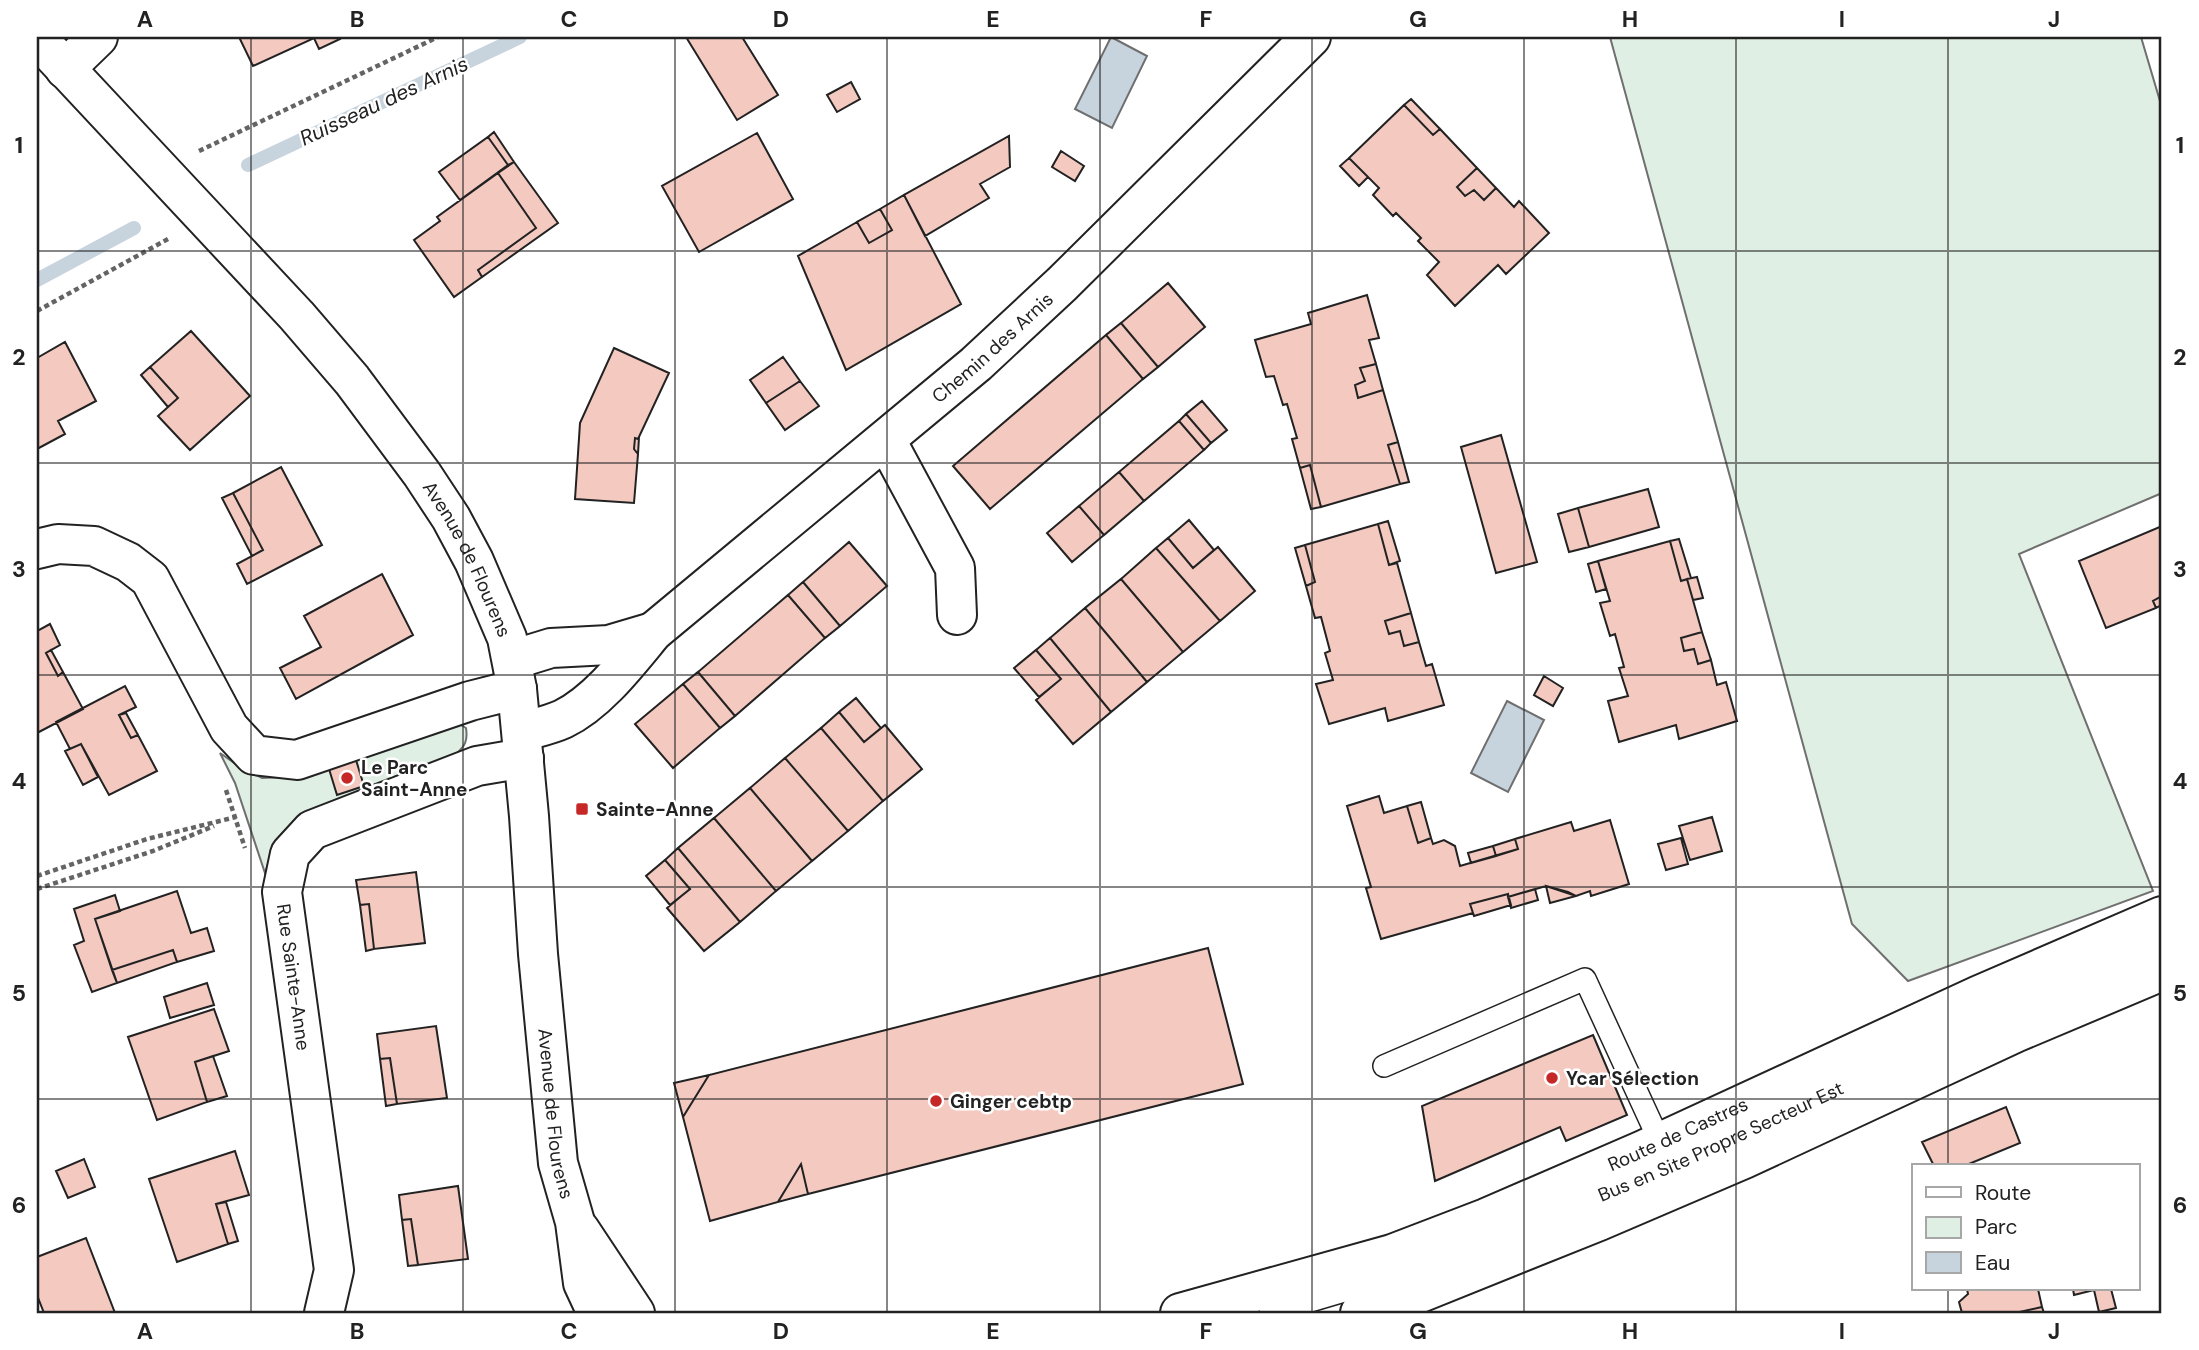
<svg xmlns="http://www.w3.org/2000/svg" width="2199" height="1350" font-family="'DM Sans',sans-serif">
<rect width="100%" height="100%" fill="#fff"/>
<path fill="#e0efe3" stroke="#6f6f6f" stroke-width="2" d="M1610,37H2141L2162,108V493L2019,554L2153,891L1908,981L1852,924Z
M456,722L466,728C468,741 465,746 456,754L278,844L269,861L265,873L235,783L220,753L240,767L262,778L286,777Z"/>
<path fill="#c7d3dd" stroke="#6f6f6f" stroke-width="2" d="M1111,37L1147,56L1112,128L1075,109Z
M1507,701L1544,720L1508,792L1471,773Z"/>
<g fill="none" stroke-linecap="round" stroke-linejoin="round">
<path stroke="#c7d3dd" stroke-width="14" d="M248,165L520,37
M37,280L134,228"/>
</g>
<path fill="#f3c9c0" stroke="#222" stroke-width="2" d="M239,37H339L340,39L319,49L314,38L253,66Z
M686,37H742L778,95L737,120Z
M851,82L860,99L837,112L827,95Z
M1411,99L1440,129L1433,135L1404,105Z
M1404,105L1433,135L1440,129L1477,168L1457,187L1465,196L1474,190L1484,200L1496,188L1514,207L1519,201L1549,233L1506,274L1498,265L1455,306L1427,275L1439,262L1418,241L1421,238L1396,213L1393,216L1373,195L1379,188L1349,158Z
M494,132L514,162L508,165L488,137Z
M757,133L793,199L699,252L662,186Z
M1009,136L1010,167L980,184L989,198L925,236L904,195Z
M488,137L508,165L460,200L439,172Z
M1061,151L1084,166L1075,181L1052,167Z
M1349,158L1368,177L1359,186L1340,166Z
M514,162L558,223L482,277L478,270L536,228L498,173Z
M1477,168L1496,188L1484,200L1474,190L1465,196L1457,187Z
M498,173L536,228L478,270L482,277L454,297L414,240L440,221L437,217Z
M904,195L961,304L846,370L798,256L857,222L869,243L892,230L880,209Z
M880,209L892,230L869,243L857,222Z
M1168,283L1205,327L1158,367L1121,323Z
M1367,295L1379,338L1369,340L1376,364L1360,368L1365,381L1355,385L1358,398L1383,390L1398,442L1388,445L1400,484L1321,507L1310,465L1300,468L1292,439L1297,438L1287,404L1283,405L1274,376L1266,377L1255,340L1311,324L1308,313Z
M1121,323L1158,367L1143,379L1106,335Z
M191,331L250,396L190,450L158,416L178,398L150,367Z
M1106,335L1143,379L990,509L953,466Z
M65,342L96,401L58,421L65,434L37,449V358Z
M614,348L669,373L638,439L635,438L634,449L638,454L634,503L575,499L580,423Z
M783,357L800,381L766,403L750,380Z
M1376,364L1383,390L1358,398L1355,385L1365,381L1360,368Z
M150,367L178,398L168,407L141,375Z
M800,381L819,406L785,430L766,403Z
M1202,401L1227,430L1211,443L1186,414Z
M1186,414L1211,443L1204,450L1179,421Z
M1179,421L1204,450L1144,501L1119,472Z
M1501,435L1537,562L1496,573L1461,447Z
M639,437L638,454L634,449L635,438L638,439Z
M1398,442L1409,482L1400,484L1388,445Z
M1310,465L1321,507L1311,509L1300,468Z
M281,467L322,545L247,584L237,564L263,550L233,493Z
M1119,472L1144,501L1104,535L1079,506Z
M1648,489L1659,527L1589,547L1578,508Z
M233,493L263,550L252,556L222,498Z
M1079,506L1104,535L1072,562L1047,533Z
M1578,508L1589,547L1569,552L1558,514Z
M1189,520L1214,550L1193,568L1168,538Z
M1388,521L1400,561L1389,565L1378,524Z
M1378,524L1389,565L1397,563L1411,613L1385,621L1389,634L1400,631L1404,646L1419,642L1426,666L1432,664L1444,705L1388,721L1385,708L1329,724L1316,684L1333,680L1325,653L1330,651L1321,617L1315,618L1306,586L1315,582L1305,545Z
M2162,526V596L2153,601L2156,608L2106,628L2079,561Z
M1168,538L1193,568L1218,547L1255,591L1220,621L1156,548Z
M1679,539L1691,578L1681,581L1670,541Z
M1670,541L1681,581L1687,579L1702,632L1681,638L1684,651L1694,649L1698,664L1711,660L1717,685L1726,682L1737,721L1679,739L1676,725L1619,742L1608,701L1628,696L1619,668L1624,667L1615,634L1610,636L1600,603L1610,601L1598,561Z
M849,542L887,586L840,626L803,582Z
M1305,545L1315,582L1306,586L1295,548Z
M1156,548L1220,621L1183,652L1121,579Z
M1598,561L1606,589L1596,592L1588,564Z
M382,574L413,635L296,699L280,668L321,647L304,616Z
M1697,577L1703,598L1693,600L1687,579Z
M1121,579L1183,652L1147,682L1085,608Z
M803,582L840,626L825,638L788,595Z
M788,595L825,638L735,716L698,672Z
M2162,596V605L2156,608L2153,601Z
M1085,608L1147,682L1111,712L1050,638Z
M1411,613L1419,642L1404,646L1400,631L1389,634L1385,621Z
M50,624L60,645L46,653L58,676L63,672L83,709L37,733V631Z
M1702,632L1711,660L1698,664L1694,649L1684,651L1681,638Z
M1050,638L1111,712L1073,744L1036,700L1061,679L1036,650Z
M51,650L63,672L58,676L46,653Z
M1036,650L1061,679L1039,697L1014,668Z
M698,672L735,716L720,728L683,684Z
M1544,676L1563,688L1553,706L1534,695Z
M683,684L720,728L673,768L635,724Z
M125,686L136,707L119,715L131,738L138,735L157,771L109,795L81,744L70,749L56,722Z
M856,698L881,728L864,742L839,712Z
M839,712L864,742L885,725L922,769L883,801L821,728Z
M126,713L138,735L131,738L119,715Z
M821,728L883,801L848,831L785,758Z
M81,744L98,777L83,785L65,751Z
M785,758L848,831L812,861L750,788Z
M356,760L364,786L337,795L329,769Z
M750,788L812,861L776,891L714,818Z
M1379,796L1384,813L1407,806L1418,843L1431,838L1433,844L1444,840L1455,846L1460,866L1518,849L1515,839L1571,822L1574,831L1610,820L1629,884L1591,896L1590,891L1576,896L1546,886L1508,897V894L1470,904L1473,913L1381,939L1366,888L1371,887L1347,806Z
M1421,802L1431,838L1418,843L1407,806Z
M1712,817L1722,851L1690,860L1679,826Z
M714,818L776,891L740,922L678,848Z
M1681,838L1688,864L1666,870L1658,844Z
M1515,839L1518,849L1496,856L1493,846Z
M1493,846L1496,856L1471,863L1468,853Z
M678,848L740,922L704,951L667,908L690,889L665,860Z
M665,860L690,889L670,905L646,876Z
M416,872L425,943L374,949L369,904L360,905L356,880Z
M1546,886L1568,892L1576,896L1550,903Z
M1535,889L1538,900L1511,908L1508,897Z
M177,891L191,933L207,928L214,951L177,962L173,950L112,970L95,919Z
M1508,894L1511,905L1474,916L1470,904Z
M115,895L120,911L95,919L117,983L92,992L74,945L84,941L74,909Z
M369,904L374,949L366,951L360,905Z
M1208,948L1243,1084L808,1194L801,1164L778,1202L710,1221L683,1117L709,1075Z
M173,950L177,962L117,983L112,970Z
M207,983L214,1005L170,1018L164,997Z
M214,1009L229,1051L195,1062L207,1102L157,1120L128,1037Z
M436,1026L447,1098L397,1104L390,1058L380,1059L377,1034Z
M1593,1035L1627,1115L1566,1141L1560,1127L1435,1181L1422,1106Z
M213,1056L227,1096L207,1102L195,1062Z
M390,1058L397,1104L386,1106L380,1059Z
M709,1075L683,1117L674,1083Z
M2006,1107L2020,1143L1964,1166H1934L1922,1142Z
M235,1151L249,1195L216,1204L228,1244L177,1262L149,1179Z
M84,1159L95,1187L68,1198L56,1171Z
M801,1164L808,1194L778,1202Z
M458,1186L468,1259L418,1265L411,1219L402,1220L399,1195Z
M226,1202L238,1241L228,1244L216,1204Z
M411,1219L418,1265L408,1266L402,1220Z
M86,1238L115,1313H44L37,1295V1257Z
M1967,1289H2038L2042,1307L2015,1313H1962L1959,1302L1968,1294Z
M2073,1289H2111L2116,1308L2099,1312L2094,1290L2074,1295Z
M2042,1307L2044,1313H2015Z"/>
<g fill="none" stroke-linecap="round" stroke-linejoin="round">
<defs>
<g id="service">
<path d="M1384,1066L1585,979L1660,1142"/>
<path id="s1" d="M1270,1313L1432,1265L1677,1163L2025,1002L2162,943"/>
</g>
<g id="minor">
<path d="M65,69L98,37"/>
<path d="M886,440L955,568L957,615"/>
<path d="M37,549L58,544L94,546L128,562L150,579L229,728L254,755L297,760L470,701L517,689"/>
<path d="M512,660L551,648L609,645L653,632"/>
<path id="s2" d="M522,732C535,728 550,725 563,719C598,702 629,661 653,632L976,364L1062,284L1311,37"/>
<path d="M324,1313L334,1270L282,892L290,854L312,830L477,766L524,758"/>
</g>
<g id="tertiary">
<path id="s3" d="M37,38L297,316L352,380L422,474L451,518L474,561L507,638L517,689L529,816L538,954L558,1163L575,1222L583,1283L597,1313"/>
<path d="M580,1230L635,1313"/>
</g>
<g id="primary">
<path id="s4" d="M1180,1313L1392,1254L1486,1218L1641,1151L1977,996L2162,916"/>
<path d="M1360,1313L1395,1303L1599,1221L1744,1159L2015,1033L2162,971"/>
</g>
</defs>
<use href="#service" stroke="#222" stroke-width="24"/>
<use href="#minor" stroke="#222" stroke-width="42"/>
<use href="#tertiary" stroke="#222" stroke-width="42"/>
<use href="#primary" stroke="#222" stroke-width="42"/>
<path stroke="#646464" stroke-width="4.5" stroke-dasharray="5 3.5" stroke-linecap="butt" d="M199,151L438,37
M37,311L168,239
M226,790L245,848
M37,876L147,839L236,817
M37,889L153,851L214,826"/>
<use href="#service" stroke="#fff" stroke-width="21"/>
<use href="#minor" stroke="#fff" stroke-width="38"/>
<use href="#tertiary" stroke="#fff" stroke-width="38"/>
<use href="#primary" stroke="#fff" stroke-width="38"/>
</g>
<path fill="none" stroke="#222" stroke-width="2" stroke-opacity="0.55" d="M251,37V1313M463,37V1313M675,37V1313M887,37V1313M1100,37V1313M1312,37V1313M1524,37V1313M1736,37V1313M1948,37V1166M37,251H2162M37,463H2162M37,675H2162M37,887H2162M37,1099H2162M1948,1289V1313"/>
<g fill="#c62828" stroke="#fff" stroke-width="2.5">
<circle cx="347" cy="778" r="7"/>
<rect x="575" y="802" width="14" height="14" rx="3.5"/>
<circle cx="1552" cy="1078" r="7"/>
<circle cx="936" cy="1101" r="7"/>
</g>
<g text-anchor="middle" stroke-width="5" stroke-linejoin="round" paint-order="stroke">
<g font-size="19" fill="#222" stroke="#fff">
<text dy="7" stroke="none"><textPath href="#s2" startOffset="612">Chemin des Arnis</textPath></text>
<text dy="7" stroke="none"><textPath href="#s3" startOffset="679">Avenue de Flourens</textPath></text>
<text transform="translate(294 977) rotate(82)" y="7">Rue Sainte-Anne</text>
<text dy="7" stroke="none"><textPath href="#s3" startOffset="1246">Avenue de Flourens</textPath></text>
<text dy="7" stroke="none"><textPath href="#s4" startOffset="530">Route de Castres</textPath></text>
<text dy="7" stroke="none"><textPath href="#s1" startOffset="483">Bus en Site Propre Secteur Est</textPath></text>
</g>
<g font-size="19" font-weight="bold" fill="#222" stroke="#fff" text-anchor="start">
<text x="361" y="774">Le Parc<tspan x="361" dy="22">Saint-Anne</tspan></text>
<text x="596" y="816">Sainte-Anne</text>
<text x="1566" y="1085">Ycar Sélection</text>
<text x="950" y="1108">Ginger cebtp</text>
</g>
<g font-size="21" font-style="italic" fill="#222" stroke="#fff">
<text transform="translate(384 101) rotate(-25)" y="7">Ruisseau des Arnis</text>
</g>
</g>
<rect width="2199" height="1350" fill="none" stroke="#ffffff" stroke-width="77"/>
<rect x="1912" y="1164" width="228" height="126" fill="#ffffff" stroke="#a7a7a7" stroke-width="2"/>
<rect x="1926" y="1187" width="35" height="10" fill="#ffffff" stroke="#a7a7a7" stroke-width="2"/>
<text x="1975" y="1200" font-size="21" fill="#222222">Route</text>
<rect x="1926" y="1217" width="35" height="21" fill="#e0efe3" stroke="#a7a7a7" stroke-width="2"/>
<text x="1975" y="1234" font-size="21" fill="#222222">Parc</text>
<rect x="1926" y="1252" width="35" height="21" fill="#c7d3dd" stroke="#a7a7a7" stroke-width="2"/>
<text x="1975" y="1270" font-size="21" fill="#222222">Eau</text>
<rect x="38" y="38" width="2122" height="1274" fill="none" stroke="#222" stroke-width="2.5"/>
<g font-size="23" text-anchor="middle" font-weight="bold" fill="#222">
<text x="145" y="27">A</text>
<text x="357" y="27">B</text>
<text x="569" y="27">C</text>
<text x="781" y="27">D</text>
<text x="993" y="27">E</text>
<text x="1206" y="27">F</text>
<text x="1418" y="27">G</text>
<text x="1630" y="27">H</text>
<text x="1842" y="27">I</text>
<text x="2054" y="27">J</text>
<text x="19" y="153">1</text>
<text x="2180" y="153">1</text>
<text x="19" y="365">2</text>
<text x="2180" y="365">2</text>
<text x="19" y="577">3</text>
<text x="2180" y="577">3</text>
<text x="19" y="789">4</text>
<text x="2180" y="789">4</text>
<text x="19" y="1001">5</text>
<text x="2180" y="1001">5</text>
<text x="19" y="1213">6</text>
<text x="2180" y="1213">6</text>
<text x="145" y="1339">A</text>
<text x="357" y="1339">B</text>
<text x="569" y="1339">C</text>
<text x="781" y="1339">D</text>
<text x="993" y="1339">E</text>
<text x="1206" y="1339">F</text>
<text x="1418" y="1339">G</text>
<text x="1630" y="1339">H</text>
<text x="1842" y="1339">I</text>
<text x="2054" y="1339">J</text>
</g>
</svg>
